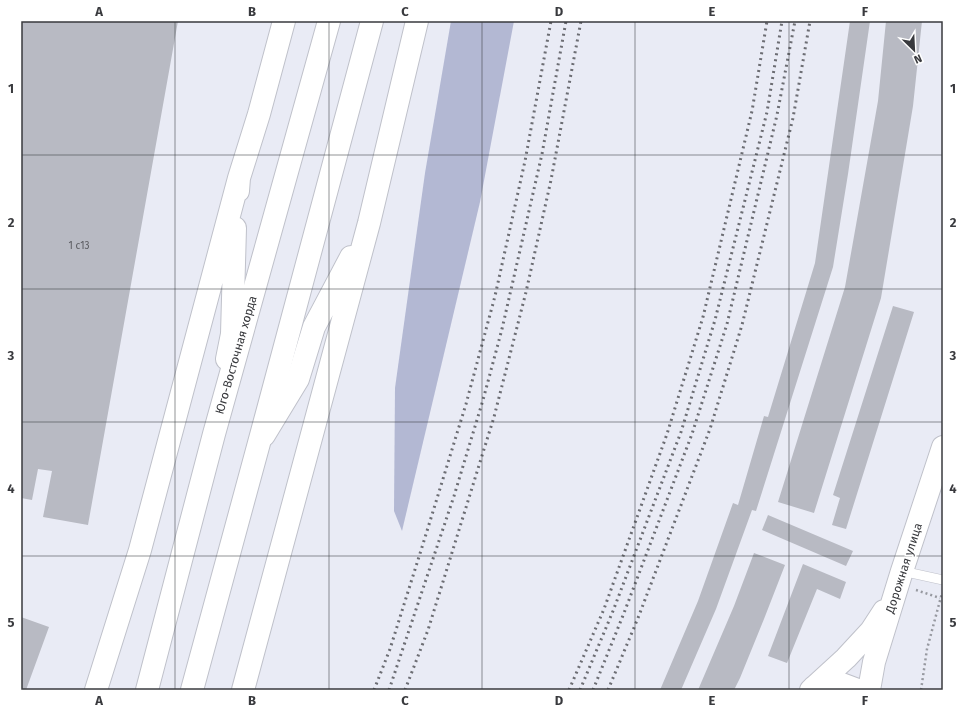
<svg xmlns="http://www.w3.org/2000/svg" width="964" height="711" font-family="'Fira Sans',sans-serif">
<rect width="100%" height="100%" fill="#e9ebf5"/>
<path fill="#b3b8d3" d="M451,21H514L480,202L402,531L394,511L395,388L425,173Z"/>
<path fill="#b8bac3" d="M21,21H178L88,525L43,517L52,471L38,469L32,500L21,498Z
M850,21H870L848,174L833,267L756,511L752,510L716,609L681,690H660L698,601L733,503L738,505L764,416L768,417L815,263Z
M886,21H922L913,106L881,298L814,513L778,502L845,287L878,101Z
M893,306L914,312L846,529L832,525L840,498L833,495Z
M768,515L853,551L846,566L762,530Z
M754,553L785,565L764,619L740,678L734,690H698L734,606Z
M803,564L846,582L840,599L817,589L787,663L768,656Z
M21,617L49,627L26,690H21Z"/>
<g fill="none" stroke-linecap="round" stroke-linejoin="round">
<defs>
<path id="service" d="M902,571L943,580"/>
<path id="tertiary" d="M238,191L239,178L259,114L284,21
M227,359L232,334L235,228
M264,435L298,379L314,327L351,257
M96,690L140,550L239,178
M243,690L369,223L417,21"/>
<path id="secondary" d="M814,687L839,683L855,689L856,690
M811,690L846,658L871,631L884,611
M869,690L874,662L902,571L943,447"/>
<path id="primary" d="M147,690L214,434L329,21
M192,690L259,443L372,21"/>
</defs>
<use href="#service" stroke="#bfc1ca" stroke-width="10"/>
<use href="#tertiary" stroke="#bfc1ca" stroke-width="24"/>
<use href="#secondary" stroke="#bfc1ca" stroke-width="24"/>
<use href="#primary" stroke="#bfc1ca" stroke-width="24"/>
<path stroke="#9799a0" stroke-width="2.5" stroke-dasharray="2 3" stroke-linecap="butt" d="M916,590L940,598
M921,690L927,649L942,593"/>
<use href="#service" stroke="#fff" stroke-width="9"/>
<use href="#tertiary" stroke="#fff" stroke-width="22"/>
<use href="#secondary" stroke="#fff" stroke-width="22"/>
<use href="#primary" stroke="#fff" stroke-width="22"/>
<path stroke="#6c6d73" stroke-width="3" stroke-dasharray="2 4" stroke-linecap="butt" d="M374,690L390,649L423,544L466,404L495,296L525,161L551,21
M389,690L454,496L483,400L502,329L542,154L566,21
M405,690L428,630L494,417L526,292L551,180L581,21
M569,690L604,609L667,434L703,317L752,111L767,21
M580,690L613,611L681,432L715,320L767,112L782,21
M593,690L624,613L692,434L727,324L777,115L795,21
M608,690L638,618L710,429L742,325L793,118L810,21"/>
</g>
<path fill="none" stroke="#393a3e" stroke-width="1" stroke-opacity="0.55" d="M175,21V690M329,21V690M482,21V690M635,21V690M789,21V690M21,155H943M21,289H943M21,422H943M21,556H943"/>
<g text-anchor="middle" stroke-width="3.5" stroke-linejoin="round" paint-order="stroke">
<g font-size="10" fill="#595a5f">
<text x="79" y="249">1 с13</text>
</g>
<g font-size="12" fill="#393a3e" stroke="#fff">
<text transform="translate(236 355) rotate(-74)" y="4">Юго-Восточная хорда</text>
<text transform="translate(904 568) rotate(-72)" y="4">Дорожная улица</text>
</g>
</g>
<rect width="964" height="711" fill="none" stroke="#ffffff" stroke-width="44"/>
<g transform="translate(914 50) rotate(156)" stroke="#ffffff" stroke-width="3" paint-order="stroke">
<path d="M0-3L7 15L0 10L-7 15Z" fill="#393a3e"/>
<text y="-6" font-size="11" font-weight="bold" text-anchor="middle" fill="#393a3e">N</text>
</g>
<rect x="22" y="22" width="920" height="667" fill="none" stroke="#393a3e" stroke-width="1.5"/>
<g font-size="13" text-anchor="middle" font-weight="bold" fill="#393a3e">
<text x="99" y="16">A</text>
<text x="252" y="16">B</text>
<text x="405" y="16">C</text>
<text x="559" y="16">D</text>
<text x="712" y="16">E</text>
<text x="865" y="16">F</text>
<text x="11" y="93">1</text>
<text x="953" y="93">1</text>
<text x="11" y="227">2</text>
<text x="953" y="227">2</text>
<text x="11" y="360">3</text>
<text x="953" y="360">3</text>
<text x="11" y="493">4</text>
<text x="953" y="493">4</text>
<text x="11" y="627">5</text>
<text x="953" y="627">5</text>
<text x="99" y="705">A</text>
<text x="252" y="705">B</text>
<text x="405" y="705">C</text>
<text x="559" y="705">D</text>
<text x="712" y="705">E</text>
<text x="865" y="705">F</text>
</g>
</svg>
